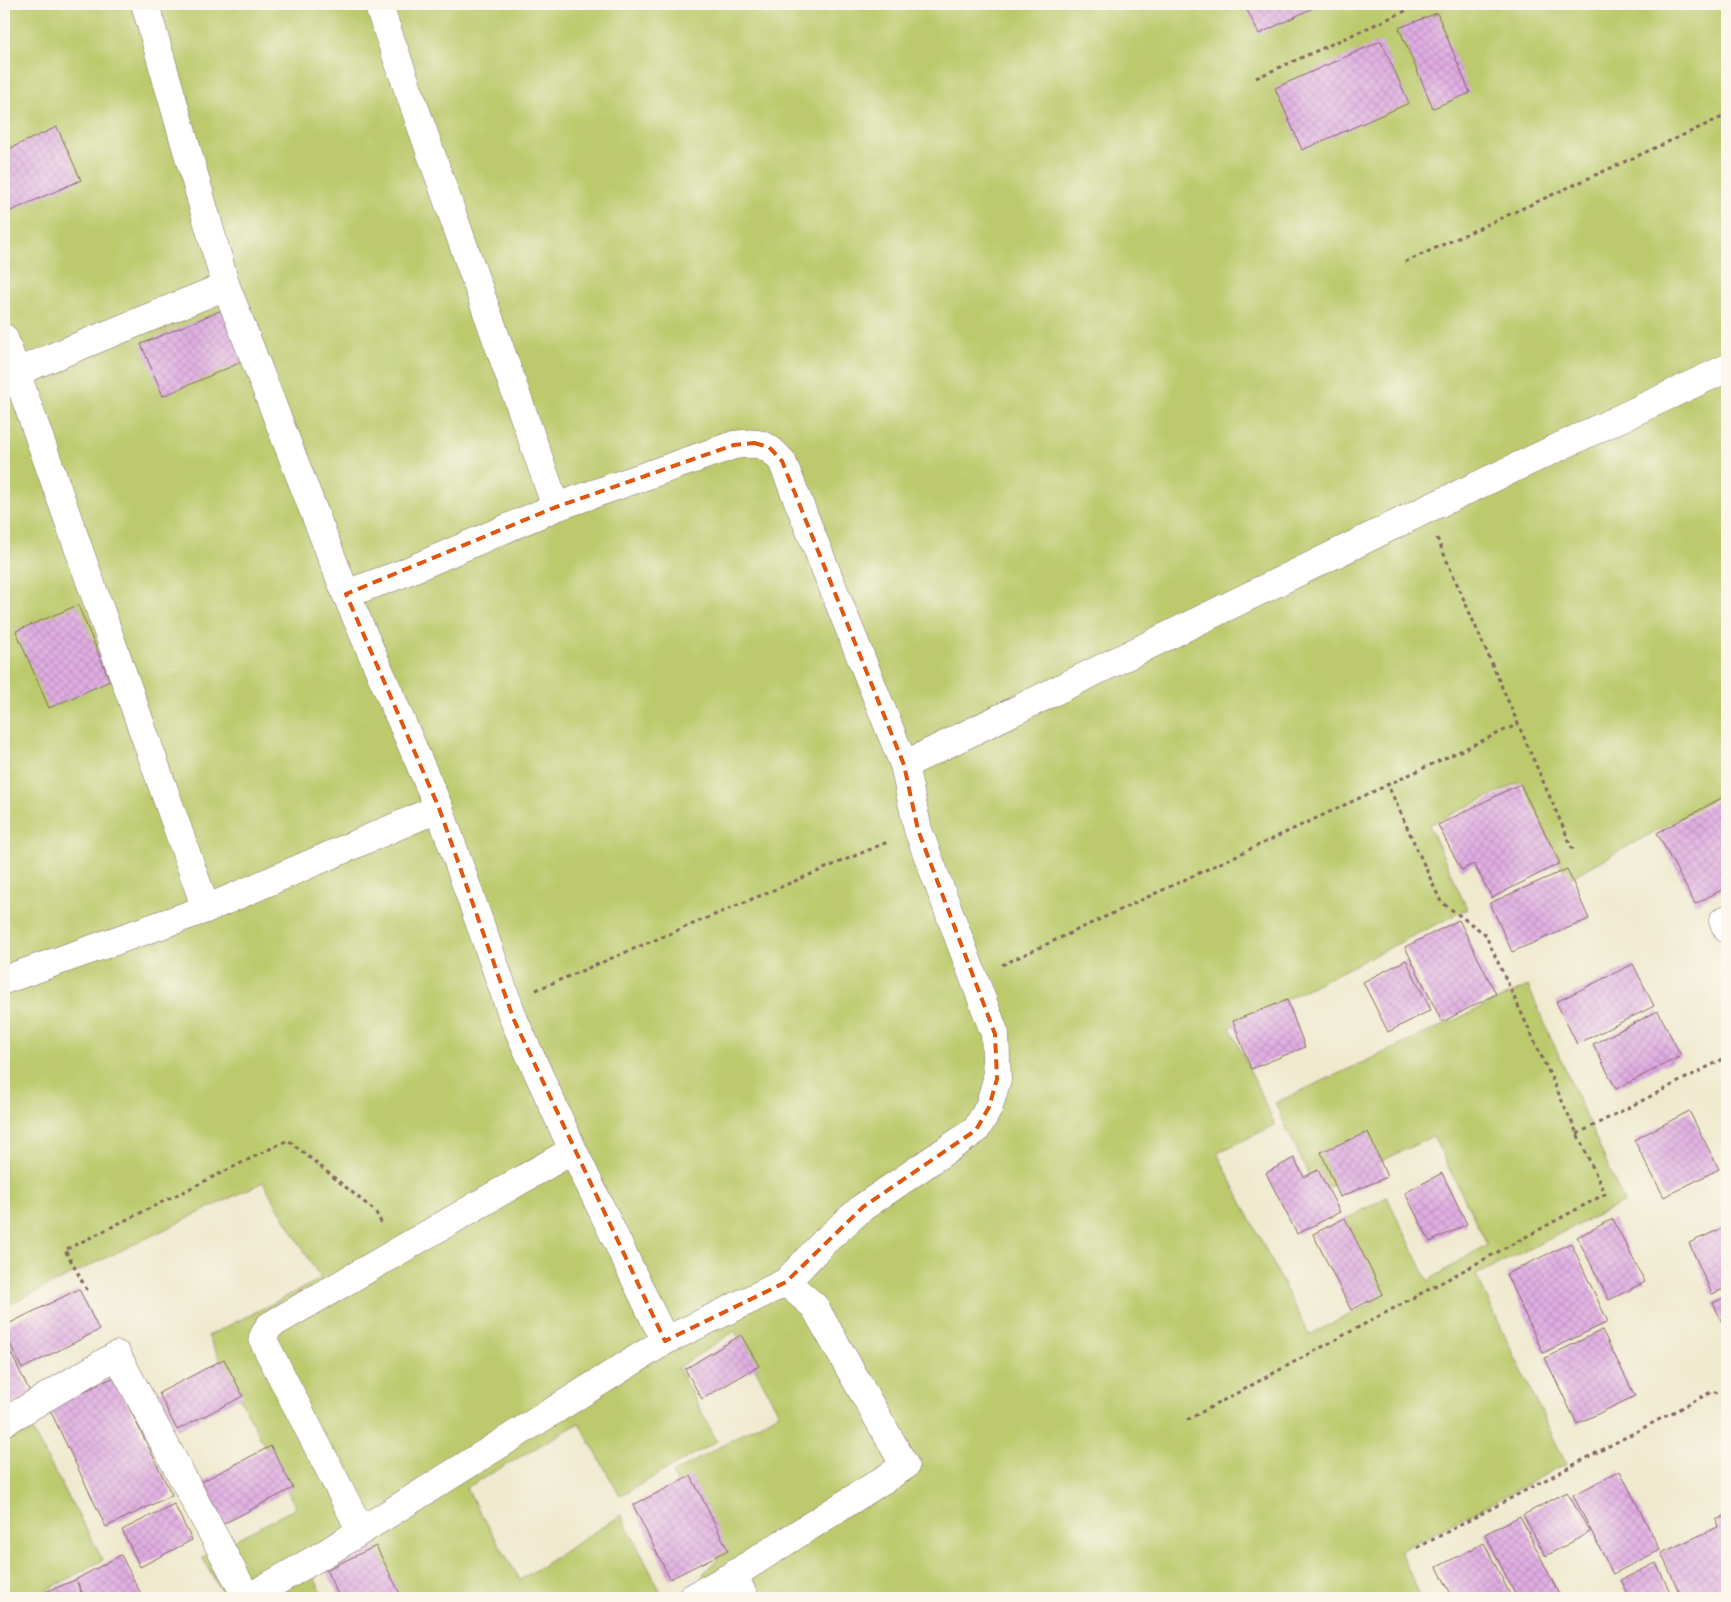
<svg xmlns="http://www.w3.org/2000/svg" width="1731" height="1602" font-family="'Comic Neue',sans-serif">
<defs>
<pattern id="building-cross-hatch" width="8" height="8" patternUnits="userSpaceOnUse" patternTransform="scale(1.25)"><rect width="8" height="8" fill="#dfade2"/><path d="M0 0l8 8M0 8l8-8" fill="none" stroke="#c194c2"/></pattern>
</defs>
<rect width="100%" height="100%" fill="#fbf7ec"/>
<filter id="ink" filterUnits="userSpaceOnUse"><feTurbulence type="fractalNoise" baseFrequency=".02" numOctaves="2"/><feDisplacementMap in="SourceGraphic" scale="10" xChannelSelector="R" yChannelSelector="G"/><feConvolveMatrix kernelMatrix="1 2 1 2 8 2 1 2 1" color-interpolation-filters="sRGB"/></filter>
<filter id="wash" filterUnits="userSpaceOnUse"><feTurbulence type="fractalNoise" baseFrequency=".0096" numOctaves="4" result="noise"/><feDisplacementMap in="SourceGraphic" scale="20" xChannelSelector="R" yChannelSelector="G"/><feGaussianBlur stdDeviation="1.12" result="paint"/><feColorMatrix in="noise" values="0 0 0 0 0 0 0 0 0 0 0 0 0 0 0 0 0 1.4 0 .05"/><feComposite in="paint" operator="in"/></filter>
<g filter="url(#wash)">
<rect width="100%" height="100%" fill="#efe9ce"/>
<path fill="#bcca6d" stroke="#83744c" d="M4,4H1727V792L1568,879L1522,781L1429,825L1467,909L1230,1027L1275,1125L1217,1153L1309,1335L1375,1302L1337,1224L1387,1197L1428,1281L1487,1244L1433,1136L1317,1193L1275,1103L1528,986L1624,1202L1476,1275L1566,1464L1400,1551L1421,1598H715L703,1574L718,1558L672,1474L779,1413L735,1331L678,1368L717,1441L620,1496L579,1423L466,1488L520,1580L621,1515L663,1596L659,1598H486L483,1593L473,1598H396L365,1544L312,1573L324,1598H225L202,1557L296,1508L208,1336L321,1279L263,1182L4,1307V396L8,395L4,384Z
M29,1425L103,1560L32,1598H4V1439Z"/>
<g id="blocks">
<path fill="url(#building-cross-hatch)" d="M1244,4H1311L1313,8L1259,34Z
M1437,13L1470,93L1433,108L1399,28Z
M1381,41L1409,103L1302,150L1275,88Z
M57,127L81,180L4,214V151Z
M222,310L244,361L163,396L141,344Z
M78,605L110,681L49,708L16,631Z
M1520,784L1560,863L1492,898L1474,864L1461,870L1438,825Z
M1727,795V887L1695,904L1657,833Z
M1567,869L1589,919L1512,952L1490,903Z
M1459,920L1496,994L1442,1022L1405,947Z
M1406,960L1431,1010L1388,1032L1363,982Z
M1633,964L1654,1006L1577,1044L1556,1002Z
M1287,1000L1305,1047L1251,1069L1233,1021Z
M1658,1011L1681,1056L1616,1089L1593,1044Z
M1689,1111L1719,1169L1664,1197L1634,1140Z
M1368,1132L1387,1177L1340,1197L1321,1152Z
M1294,1158L1304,1177L1318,1170L1340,1212L1297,1234L1266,1173Z
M1442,1173L1467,1224L1430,1242L1405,1193Z
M1345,1218L1383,1294L1351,1310L1313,1234Z
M1613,1219L1645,1282L1609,1300L1577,1237Z
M1727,1226V1288L1712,1294L1689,1243Z
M1571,1243L1608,1322L1543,1353L1506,1274Z
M79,1289L99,1330L22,1369L4,1331V1326Z
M1727,1296V1333L1713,1303Z
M1602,1330L1635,1396L1577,1424L1545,1358Z
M741,1335L759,1366L702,1399L685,1369Z
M4,1339L31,1394L4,1407Z
M224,1359L243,1396L177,1430L159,1393Z
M114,1377L172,1495L106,1527L49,1408Z
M271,1446L293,1488L223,1524L201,1482Z
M1620,1471L1660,1550L1613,1574L1573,1495Z
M691,1476L728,1550L670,1579L633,1505Z
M1567,1492L1590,1532L1546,1556L1523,1515Z
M174,1504L192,1540L140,1567L122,1530Z
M1727,1515V1598H1682L1661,1553L1718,1527L1716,1520Z
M1520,1516L1561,1598H1517L1485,1534Z
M1484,1543L1512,1598H1453L1437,1567Z
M376,1546L402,1598H340L326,1570Z
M121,1555L143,1598H85L77,1582L83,1598H31L75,1580Z
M1656,1563L1671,1594L1663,1598H1630L1621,1580Z"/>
</g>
</g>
<g filter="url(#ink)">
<use href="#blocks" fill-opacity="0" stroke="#846664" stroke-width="1"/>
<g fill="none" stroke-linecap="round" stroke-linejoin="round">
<defs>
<path id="minor" d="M145,4L226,286L346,594L401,574L556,507L734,445C759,442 765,442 782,461L904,765L918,830L995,1034L997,1079L989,1107L976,1130L863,1207L825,1241L786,1282
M378,4L556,507
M4,338L206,909
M4,377L226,286
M346,594L439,808
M904,765L1425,510L1727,368
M1727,919L1723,921L1727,929
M4,980L206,909L439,808L514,1020L573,1150
M4,1422L117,1355L247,1598
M361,1531L264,1342L263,1337L269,1326L573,1150L665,1341
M733,1575L745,1598
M248,1598L329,1551L665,1341L786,1282L814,1306L905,1466L733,1575L692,1598"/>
</defs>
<use href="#minor" stroke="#846664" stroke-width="29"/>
<path stroke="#846664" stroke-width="3" stroke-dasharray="4 4" stroke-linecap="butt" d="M1256,78L1421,4
M1405,262L1727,115
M1437,538L1573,850
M1002,965L1518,724
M536,990L890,841
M1577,1134L1727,1057
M87,1290L65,1250L288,1140L375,1211L383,1226
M1187,1420L1605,1194L1485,934L1441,902L1387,783
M1417,1548L1713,1391L1727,1398"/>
<use href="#minor" stroke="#fff" stroke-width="28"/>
</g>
</g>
<path fill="none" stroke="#e0560e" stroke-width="4" stroke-dasharray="10 6" stroke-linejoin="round" d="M754,443L769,447L782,461L904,765L918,830L995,1034L997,1079L989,1107L976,1130L863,1207L786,1282L665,1341L514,1020L439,808L346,594L556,507L734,445Z"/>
<rect width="1731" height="1602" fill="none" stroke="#fbf7ec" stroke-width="20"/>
</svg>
